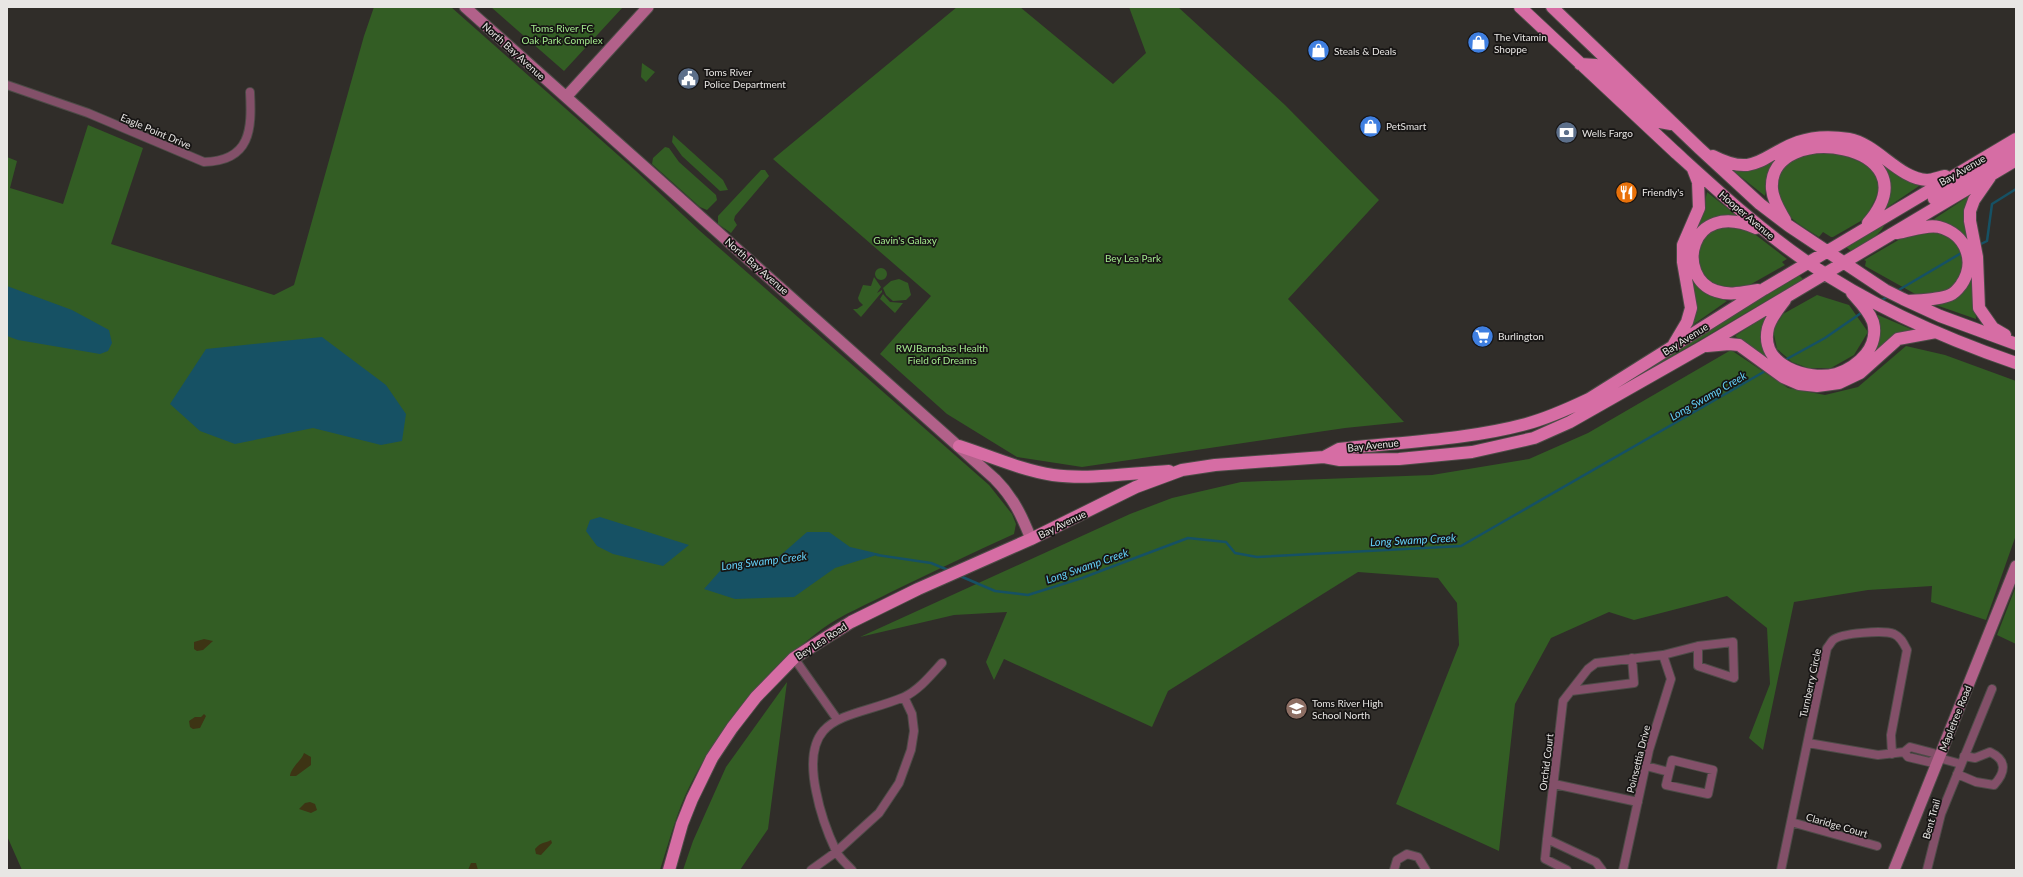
<svg xmlns="http://www.w3.org/2000/svg" width="2023" height="877" font-family="Lato,sans-serif">
<rect width="100%" height="100%" fill="#302d29"/>
<path fill="#335d24" d="M374,7H451L636,171L700,231L989,485L1012,514L1016,524L1014,534C972,553 932,572 891,592C868,604 843,614 822,629C763,673 716,729 685,796C675,819 668,845 660,870H22L7,836V157L17,161L10,188L63,204L88,125L143,148L111,244L274,295L294,285L364,36Z
M491,7H623L564,71Z
M957,7H1020L1113,84L1146,53L1129,7H1178L1285,105L1379,200L1288,299L1404,422L1345,428L1082,467L1017,457L947,414L880,354L931,296L773,159Z
M642,63L655,72L646,82L641,77Z
M673,135L723,180L728,190L720,191L682,156L672,142Z
M665,147L669,148L679,162L716,195L717,200L707,210L700,207L652,164L653,158Z
M1834,151L1867,165L1877,177L1879,191L1866,218L1833,237H1831L1823,232L1819,237C1808,230 1793,222 1785,211C1770,192 1778,162 1803,155C1813,153 1824,153 1834,151Z
M1781,155L1768,177L1765,196L1731,169L1737,170Z
M1876,159L1919,184V186L1882,211Z
M761,170H765L769,176L735,216L734,220L737,225L731,233L718,224V216Z
M1707,192L1737,216C1720,217 1707,218 1695,232L1694,231L1704,207Z
M1972,194L1970,247L1934,219Z
M1885,223C1882,235 1862,245 1851,251L1846,247Z
M1717,226L1748,229L1787,259L1782,262L1785,265L1746,287L1722,289L1705,279L1696,257L1704,236Z
M1938,231L1954,240L1962,256V269L1956,284L1946,293L1917,295L1865,266L1866,261L1864,260L1907,235Z
M875 274a6 6 0 1 1 12 0a6 6 0 1 1-12 0Z
M1973,271L1976,319L1933,304Z
M1689,274L1710,294L1727,301L1687,329Z
M1798,274L1803,279L1802,280L1652,368L1651,367Z
M874,277L881,287L877,293L882,290V292L861,317L853,309H857L863,305L859,301L858,298L863,285L871,286Z
M899,279L908,283L911,295L906,300L893,301L886,295L883,288L891,281Z
M883,294L890,302L903,303L895,313L880,299Z
M1817,295L1849,305L1868,332L1854,355L1831,368H1808L1792,362L1777,349L1773,330L1783,314Z
M1768,314L1770,362L1735,336Z
M1878,315L1913,330L1868,359L1877,316Z
M1906,346L1945,355L2016,381V535L1986,620L1931,602L1932,586L1868,590L1794,602L1763,750L1749,738L1770,684L1767,628L1727,596L1634,620L1609,612L1551,638L1515,704L1499,851L1396,804L1459,645L1457,603L1438,578L1358,572L1168,691L1152,727L1004,659L994,680L986,662L1007,612L954,615L860,637L1130,514L1172,498L1241,482L1432,475L1529,459L1588,433L1731,350L1788,388L1825,395L1858,387Z
M2016,586V644L1997,635Z
M787,682L768,829L740,870H683L693,841L726,767Z"/>
<path fill="#3d3414" d="M204,639L213,641L203,650L197,651L194,649V642Z
M204,714L206,716L200,728L193,729L190,727L189,721L195,717H201Z
M304,753L311,757V765L296,776H290C291,767 302,760 304,753Z
M310,802L315,804L317,810L311,813L299,809L305,803Z
M551,840L552,843L541,855L536,854L535,849C542,841 544,844 551,840Z
M471,863H476L478,870H468Z"/>
<path fill="#165164" d="M7,286L72,310L109,330L112,343L108,351L100,354L18,340L7,336Z
M322,337L386,385L406,414L402,441L381,445L313,428L235,444L200,431L170,404L206,349Z
M600,517L689,545L663,566L613,554L597,546L586,531L590,520Z
M807,532H829L850,547L880,554L835,568L794,597L735,599L704,589L727,563L774,561Z"/>
<g fill="none" stroke-linecap="round" stroke-linejoin="round">
<path stroke="#165164" stroke-width="2.5" d="M1979,245L1987,241L1992,204L2016,189
M1897,291L1963,252
M1880,301L1889,296
M1785,360L1825,338L1864,311
M877,555L931,563L948,570
M960,576L995,591L1028,595L1082,578L1188,538L1226,542L1235,553L1257,557L1461,546L1767,370"/>
<defs>
<path id="street" d="M7,85L88,113L204,162C251,161 252,129 250,92
M794,658L837,719
M1571,691L1634,683L1632,658
M1808,743L1878,755L1904,752
M1939,758L1929,762L1908,757L1904,752L1910,747L1933,753L1939,758L1961,764
M1646,766L1669,772L1672,760L1713,770L1708,794L1666,785L1669,772
M1957,774L1976,782L1994,785C2006,772 2007,760 1990,752L1975,758L1964,756
M1554,784L1638,802
M1791,822L1877,846
M1547,839L1545,859L1567,870
M811,870L836,852L879,813L899,783L911,750L914,731L912,714L904,697
M852,870C847,864 839,858 836,851C827,832 820,812 816,791C800,711 849,720 904,697C919,690 931,675 942,663
M1394,870L1397,860L1407,854L1418,857L1426,870
M1602,870L1596,862L1547,839L1563,701L1588,669L1596,663L1663,655L1698,646V666L1734,678L1733,642L1698,646
M1623,870L1649,750L1671,679L1663,655
M1781,870L1827,648C1829,646 1831,642 1833,640C1841,633 1884,630 1894,634C1901,637 1904,644 1907,650L1891,735L1892,754
M1927,870L1941,814L1992,689"/>
<path id="secondary" d="M465,7L995,479C1013,497 1022,516 1031,539
M566,97L648,7
M1894,870L2016,566"/>
<path id="primary" d="M1520,7C1571,55 1622,103 1674,151C1717,190 1759,229 1807,262C1871,306 1943,338 2016,363
M1552,7L1699,148L1760,204L1789,226L1885,290L1903,299L1940,316L2016,344
M1580,64L1596,65L1603,69L1660,122L1671,124
M1713,156C1756,178 1761,155 1798,142C1815,136 1831,136 1849,139C1877,144 1899,179 1927,180C1933,180 1939,177 1945,176
M1990,177L1974,200L1970,211V221L1977,257L1979,308L1993,328L2005,335
M1934,199L2016,149
M1785,220C1780,211 1773,201 1772,189C1767,118 1937,143 1868,223
M1756,228C1688,198 1675,278 1716,291C1730,296 1744,292 1758,290
M1897,233C1910,231 1927,224 1939,227C1966,234 1977,262 1961,285C1958,289 1955,293 1950,295C1938,300 1921,300 1908,301
M1785,300C1779,308 1771,317 1768,328C1759,366 1808,381 1836,374C1847,371 1859,363 1866,354C1873,345 1876,333 1873,322C1869,311 1860,302 1852,293
M1674,344L1687,322L1691,308L1683,262V245L1699,208L1698,182L1693,169
M1707,346L1729,344L1739,345L1783,377L1799,384L1817,386L1839,383L1860,373L1898,339L1936,332
M959,446C990,456 1021,470 1053,475C1090,480 1131,473 1169,471
M1324,457L1339,449C1401,442 1466,440 1526,424C1548,418 1568,409 1589,399L1764,289L2016,139
M669,870L682,824L692,799L712,758L732,728L756,697L794,658L822,640L851,622L918,589L1031,539L1136,487L1182,470L1215,465L1324,457L1340,460L1399,459L1472,452L1534,438L1570,422L1702,347L2016,160"/>
</defs>
<use href="#street" stroke="#4d4b47" stroke-width="10"/>
<use href="#secondary" stroke="#4d4b47" stroke-width="13"/>
<use href="#primary" stroke="#4d4b47" stroke-width="14"/>
<use href="#street" stroke="#835069" stroke-width="8"/>
<use href="#secondary" stroke="#b2618a" stroke-width="11"/>
<use href="#primary" stroke="#d66da4" stroke-width="12"/>
</g>
<defs>
<symbol id="shop-disc" viewBox="-11 -11 22 22"><circle r="9.5" fill="#3f7fe0" stroke="#171514"/><path d="M-5-2.5h2.3a2.7 3.5 0 0 1 5.4 0H5L5.5 6h-11ZM-1.5-2.5h3a1.5 2.3 0 0 0-3 0Z" fill="#fff"/></symbol>
<symbol id="civic-disc" viewBox="-11 -11 22 22"><circle r="9.5" fill="#5c6f8a" stroke="#171514"/><path d="M-.6-6.5H3V-4.5H.6V-3L4-1V1h2V6H-6V1h2V-1L-.6-3ZM-1.2 2.5V6h2.4V2.5Z" fill="#fff"/></symbol>
<symbol id="bank-disc" viewBox="-11 -11 22 22"><circle r="9.5" fill="#5c6f8a" stroke="#171514"/><path d="M-6-4H6V4H-6ZM0-2.3a2.3 2.3 0 1 0 0 4.6a2.3 2.3 0 1 0 0-4.6Z" fill="#fff"/></symbol>
<symbol id="restaurant-disc" viewBox="-11 -11 22 22"><circle r="9.5" fill="#e8710a" stroke="#171514"/><path d="M-5-6h1v4h1v-4h1v4h1v-4h1v5L-1.5 .5V6h-2V.5L-5-1ZM5-6V6H3V1.5H1.5Q1.5-4 5-6Z" fill="#fff"/></symbol>
<symbol id="supermarket-disc" viewBox="-11 -11 22 22"><circle r="9.5" fill="#3f7fe0" stroke="#171514"/><path d="M-6-5.5h2.5l.6 2H6L4.5 2H-2.5L-4.4-4H-6ZM-1.5 3.2a1.3 1.3 0 1 0 .1 0ZM3 3.2a1.3 1.3 0 1 0 .1 0Z" fill="#fff"/></symbol>
<symbol id="school-disc" viewBox="-11 -11 22 22"><circle r="9.5" fill="#8d6e63" stroke="#171514"/><path d="M0-5L7-2L0 1L-7-2ZM-4 1L0 2.5L4 1V4Q0 6-4 4Z" fill="#fff"/></symbol>
</defs>
<g fill-rule="evenodd">
<use href="#shop-disc" x="1466" y="30" width="25" height="25"/>
<use href="#shop-disc" x="1306" y="38" width="25" height="25"/>
<use href="#civic-disc" x="676" y="66" width="25" height="25"/>
<use href="#shop-disc" x="1358" y="114" width="25" height="25"/>
<use href="#bank-disc" x="1554" y="120" width="25" height="25"/>
<use href="#restaurant-disc" x="1614" y="180" width="25" height="25"/>
<use href="#supermarket-disc" x="1470" y="324" width="25" height="25"/>
<use href="#school-disc" x="1284" y="696" width="25" height="25"/>
</g>
<g text-anchor="middle" stroke-width="3.5" stroke-linejoin="round" paint-order="stroke">
<g font-size="10" fill="#a3e98d" stroke="#171514">
<text x="562" y="32">Toms River FC<tspan x="562" dy="12">Oak Park Complex</tspan></text>
<text x="905" y="244">Gavin's Galaxy</text>
<text x="1133" y="262">Bey Lea Park</text>
<text x="942" y="352">RWJBarnabas Health<tspan x="942" dy="12">Field of Dreams</tspan></text>
</g>
<g font-size="10" fill="#e8e6e4" stroke="#171514" text-anchor="start">
<text x="1494" y="41">The Vitamin<tspan x="1494" dy="12">Shoppe</tspan></text>
<text x="1334" y="55">Steals &amp; Deals</text>
<text x="704" y="76">Toms River<tspan x="704" dy="12">Police Department</tspan></text>
<text x="1386" y="130">PetSmart</text>
<text x="1582" y="137">Wells Fargo</text>
<text x="1642" y="196">Friendly's</text>
<text x="1498" y="340">Burlington</text>
<text x="1312" y="707">Toms River High<tspan x="1312" dy="12">School North</tspan></text>
</g>
<g font-size="10" fill="#e8e6e4" stroke="#171514">
<text transform="translate(514 51) rotate(42)" y="4">North Bay Avenue</text>
<text transform="translate(156 131) rotate(23)" y="4">Eagle Point Drive</text>
<text transform="translate(1962 170) rotate(-30)" y="4">Bay Avenue</text>
<text transform="translate(1747 215) rotate(40)" y="4">Hooper Avenue</text>
<text transform="translate(757 266) rotate(41)" y="4">North Bay Avenue</text>
<text transform="translate(1685 339) rotate(-32)" y="4">Bay Avenue</text>
<text transform="translate(1373 445) rotate(-6)" y="4">Bay Avenue</text>
<text transform="translate(1062 524) rotate(-26)" y="4">Bay Avenue</text>
<text transform="translate(821 641) rotate(-33)" y="4">Bey Lea Road</text>
<text transform="translate(1810 683) rotate(-78)" y="4">Turnberry Circle</text>
<text transform="translate(1955 718) rotate(-68)" y="4">Mapletree Road</text>
<text transform="translate(1638 759) rotate(-76)" y="4">Poinsettia Drive</text>
<text transform="translate(1546 762) rotate(-83)" y="4">Orchid Court</text>
<text transform="translate(1931 819) rotate(-74)" y="4">Bent Trail</text>
<text transform="translate(1837 825) rotate(16)" y="4">Claridge Court</text>
</g>
<g font-size="11" font-style="italic" fill="#64d0f7" stroke="#171514">
<text transform="translate(1708 396) rotate(-30)" y="4">Long Swamp Creek</text>
<text transform="translate(1413 540) rotate(-3)" y="4">Long Swamp Creek</text>
<text transform="translate(764 561) rotate(-7)" y="4">Long Swamp Creek</text>
<text transform="translate(1087 566) rotate(-19)" y="4">Long Swamp Creek</text>
</g>
</g>
<rect width="2023" height="877" fill="none" stroke="#e8e6e4" stroke-width="16"/>
</svg>
